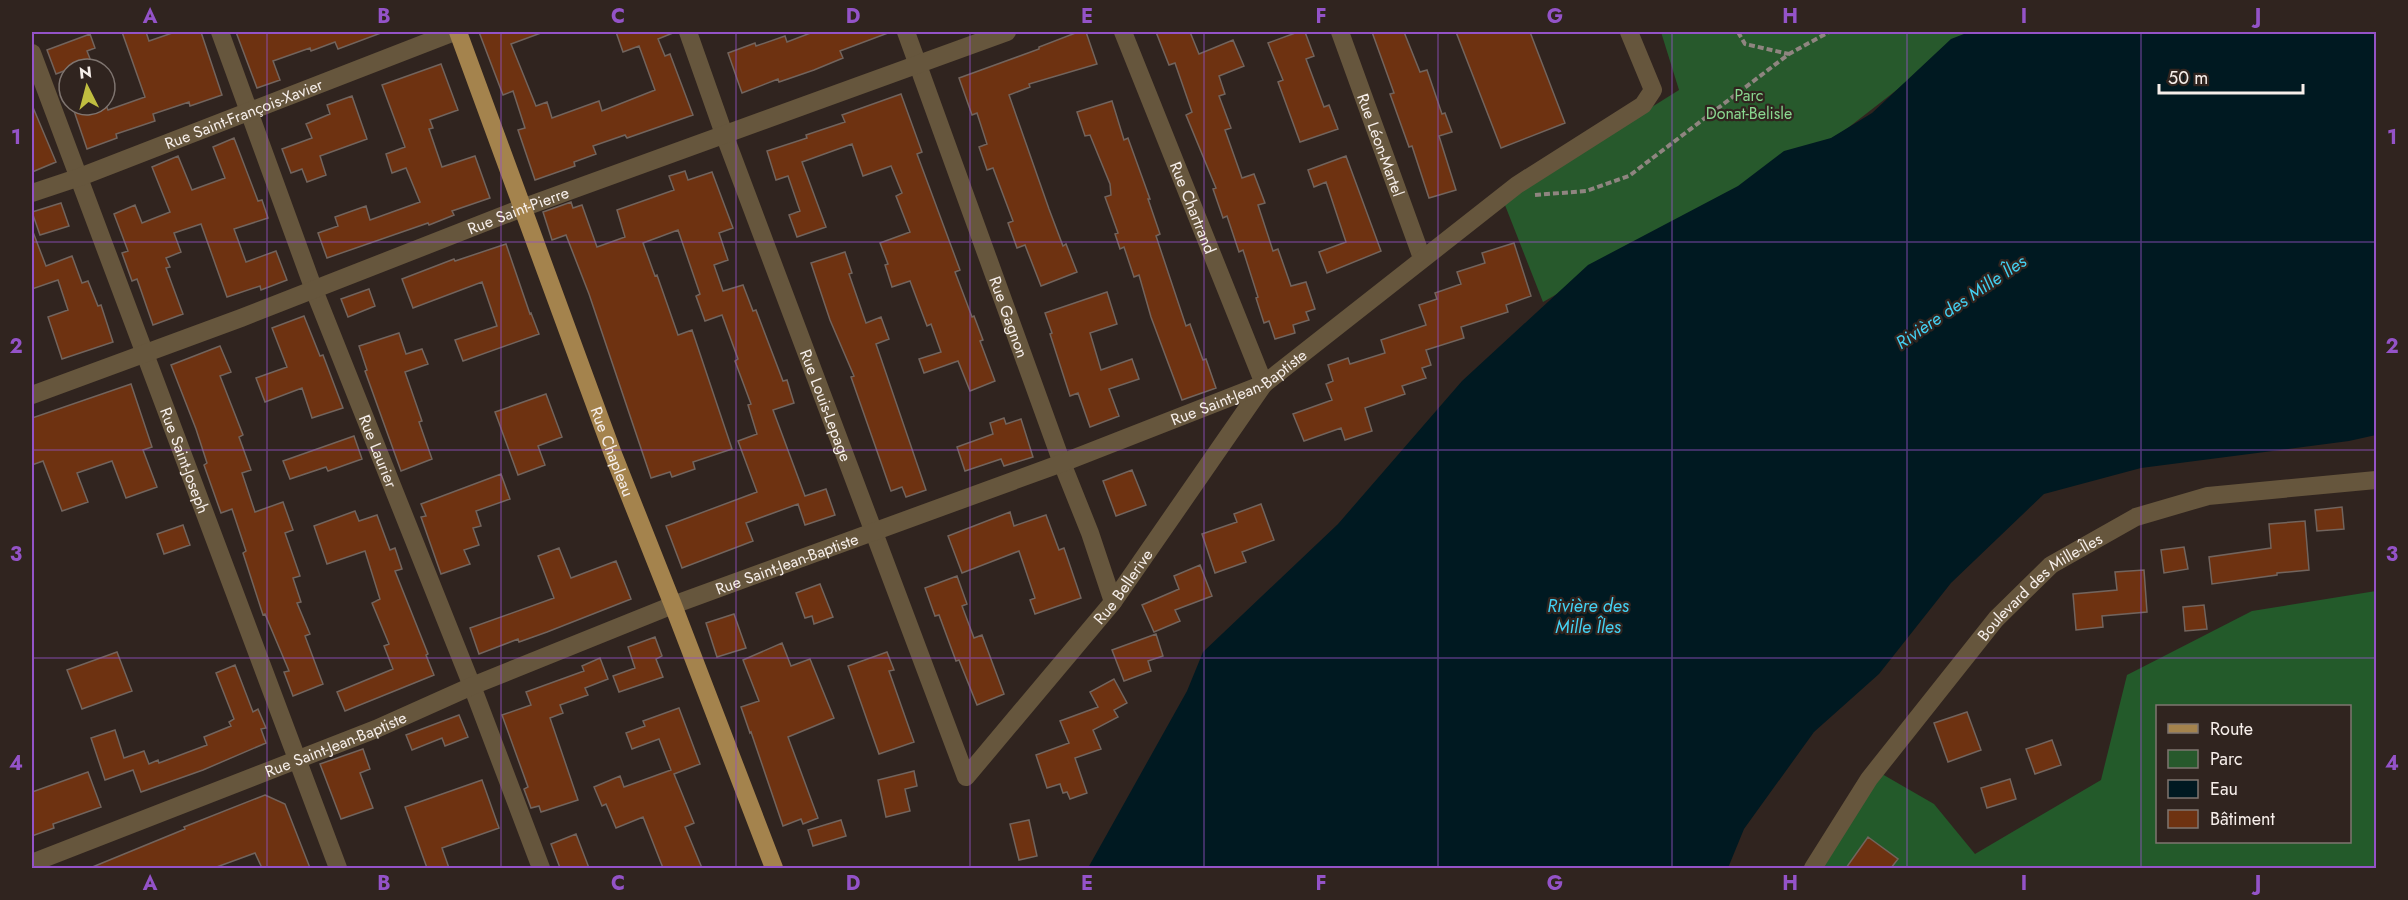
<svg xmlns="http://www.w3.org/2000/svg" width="2408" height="900" font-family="Jost,sans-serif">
<rect width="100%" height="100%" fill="#30241f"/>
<path fill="#27592c" d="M1661,32H1998L1930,64L1844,131L1543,302L1503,200L1679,90Z"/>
<path fill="#235a2a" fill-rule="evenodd" d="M2376,591V868H1809L1882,774L1934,804L1975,854L2101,780L2127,675L2252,611ZM2158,706H2350V842H2158Z"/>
<path fill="#001921" d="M1969,32H2376V435L2349,441L2141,468L2044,494L1951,583L1879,674L1814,732L1744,829L1728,868H1088L1187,691L1203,652L1338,524L1462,381L1588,265L1738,186L1784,151L1831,138L1872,113L1951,39Z"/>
<path fill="#6e3211" stroke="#72645d" stroke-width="1.5" d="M122,32H146L149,41L175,32H201L222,95L190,106L189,102L153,114L155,121L116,134L117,138L87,149L72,105H106L108,110L145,97Z
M236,32H380L381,33L338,49L335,42L311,51L310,48L273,61L280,80L257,88Z
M479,32H541V33L511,44L536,106L547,102L552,118L599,101L602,111L655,90L639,46L623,52L616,32H673V33L658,39L665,56L670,54L693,115L627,138L625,135L593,146L596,154L574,162L575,166L535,180L518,130L525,128L513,91L503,95Z
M813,32H888V33L840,51L843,58L814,70L779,82L778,79L742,93L728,53L755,43L756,46L785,36L787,42Z
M1078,32H1086L1097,64L1029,84L1030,87L1009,95L1049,209L1063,246L1066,244L1077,272L1041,286L1025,245L1017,248L1008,223L1013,221L993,168L987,170L979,147L987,144L977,113L972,115L959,78L1039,49V47Z
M1156,32H1190L1199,54L1233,40L1244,66L1219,76L1225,94L1219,96L1231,128L1225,130L1242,178L1254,174L1265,203L1258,205L1273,251L1278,249L1291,286L1306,282L1315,309L1306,312L1309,320L1293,325L1295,333L1275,339L1269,321L1264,323L1256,298L1258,297L1243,250L1239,252L1227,216L1223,218L1213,189L1216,188L1186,115L1192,112L1175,63L1169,65Z
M1298,32H1305L1314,56L1306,59L1324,107L1329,105L1338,129L1300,142L1278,82L1283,80L1268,43Z
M1372,32H1404L1420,72L1427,70L1442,114L1445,113L1452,132L1439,136L1456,190L1429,198L1412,146L1409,147L1390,94L1394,93Z
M1456,32H1530L1565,123L1501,148Z
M90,34L95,48L87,51L94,69H69L56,74L47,50Z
M441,64L458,110L430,120L433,128L429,129L442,167L475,156L490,198L452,211L454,215L429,225L428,223L327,258L318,233L338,226L335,217L366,206L370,220L420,202L406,168L392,173L386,154L405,147L382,85Z
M901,94L922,152L917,154L960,270L955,272L972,317L974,316L983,340L980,341L995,381L970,391L958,361L924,373L919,359L941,352L931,324L927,326L910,281L892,287L885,265L888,264L880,243L910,232L896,196L902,193L891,166L863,176L852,144L802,162L826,227L797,237L789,215L800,211L788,176L776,180L767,151L807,138L806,135L845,122L842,115Z
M352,96L367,139L320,156L326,175L307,182L302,169L291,173L282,149L312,138L306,124L330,114L327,105Z
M1112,101L1124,140L1128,138L1150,199H1148L1160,234L1156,236L1186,326L1190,324L1203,360L1206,359L1216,388L1182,400L1151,317L1139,275L1134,277L1124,247L1120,249L1115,234L1118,233L1105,197L1111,195L1110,184L1090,135L1085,136L1077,112Z
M32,105L56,162L32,172Z
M234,138L258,201L262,200L268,218L234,229L246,262L276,251L287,280L261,290L260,286L227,297L201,224L174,233L181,252L166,258L170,267L166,268L183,314L153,325L137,279L132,281L122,253L128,251L114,214L135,205L142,223L170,212L152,167L178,156L192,190L225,178L213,147Z
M1346,156L1381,251L1327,273L1319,252L1346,242L1326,182L1314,187L1308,170Z
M685,171L688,180L712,172L733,228L719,233L728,260L714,265L723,291L743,285L753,311L756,310L783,381L787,380L794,403L773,410L805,496L826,489L835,515L805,525L798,504L746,523L753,541L682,568L666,526L757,492L738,441L757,434L748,405L751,404L735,361L738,359L722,315L705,321L696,296L700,294L678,230L643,243L655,276L657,275L678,335L692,330L732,449L693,462L695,469L672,477L670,472L651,478L589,294L566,235L552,240L543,212L571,202L573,208L582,205L597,247L625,237L617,210L674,190L669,176Z
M61,203L69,226L40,235L32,212Z
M32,232H33L46,266L72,256L82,283L88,281L98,306L101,305L113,342L62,359L48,317L68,310L58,280L32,289Z
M1514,243L1531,296L1506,305L1508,312L1461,327L1464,338L1426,350L1431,365L1422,368L1426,378L1402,386L1405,394L1365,408L1372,431L1345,440L1341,428L1304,441L1293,414L1332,400L1326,384L1333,381L1328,365L1348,358L1350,364L1385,353L1381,340L1426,325L1419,305L1437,299L1435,293L1461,284L1457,272L1485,263L1482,253Z
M506,244L530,314L531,313L539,334L463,361L455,340L497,326L482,282L413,308L402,279L454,259L455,261Z
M845,252L852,273L849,274L866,323L881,317L889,339L876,344L926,490L906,497L902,487L891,491L851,377L854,376L830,320L811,263Z
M369,289L375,306L348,317L341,299Z
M1107,292L1117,324L1090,333L1101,370L1132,359L1139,379L1109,389L1119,416L1090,427L1078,393L1070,396L1050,334L1052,333L1045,313Z
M304,316L320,356L323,355L343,408L312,418L302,388L265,402L256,378L287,367L272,328Z
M399,333L406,354L422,349L428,364L405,372L422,421L419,422L432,459L401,471L365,371L367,370L359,346Z
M220,346L231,372L220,376L243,435L239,437L251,470L242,473L255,512L283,502L293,530L285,533L300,576L293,578L301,602L297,603L310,634L305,636L323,684L293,696L284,672L289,671L265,614L263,615L243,553L246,551L232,509L221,513L204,465L207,463L196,429L171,365Z
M131,384L152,447L143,450L157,487L126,498L112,461L77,473L88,502L62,511L43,461L32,465V418Z
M546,394L562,437L538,446L545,465L518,475L495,412Z
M1004,418L1006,424L1021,419L1033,457L1004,466L1001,459L965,471L957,447L993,434L990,423Z
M354,436L362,459L328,471L326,467L290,479L283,461Z
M1132,470L1146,505L1116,516L1103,481Z
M501,474L510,499L476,511L481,526L473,528L479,545L464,550L470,564L441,574L421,517L426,516L421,504Z
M1261,504L1274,540L1242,552L1246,562L1215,573L1202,534L1237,522L1234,514Z
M2342,507L2344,529L2317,531L2315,510Z
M355,511L359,521L377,515L390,550L395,548L402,569L395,571L428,654L426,655L434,675L345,711L337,692L393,669L384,646L389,644L372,603L380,599L365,551L327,564L314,526Z
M1010,512L1014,526L1046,515L1059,550L1064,548L1081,598L1035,614L1030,600L1035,598L1019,551L962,573L948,536Z
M2305,521L2309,570L2277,573V575L2212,584L2209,557L2271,548L2269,524Z
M183,525L190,545L164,554L157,534Z
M2184,547L2188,569L2164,573L2161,550Z
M559,548L571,578L616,561L631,599L547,632L519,642L518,639L479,654L470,628L554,598L538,556Z
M1200,565L1212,596L1175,610L1180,621L1154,632L1142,605L1179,589L1174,576Z
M2144,570L2147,612L2102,616L2103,627L2076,630L2073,594L2117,590L2115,572Z
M957,576L967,604L962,606L974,638L982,635L1004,694L977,705L959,660L956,661L939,615L935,616L925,588Z
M820,584L833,617L814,624L812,616L805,618L796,593Z
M2204,605L2207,629L2185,631L2183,607Z
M734,614L746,648L717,657L706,623Z
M1156,634L1163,656L1148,661L1151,671L1124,681L1112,650Z
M655,637L662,656L656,659L663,677L619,692L613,676L635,668L628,647Z
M782,643L791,666L810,659L834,718L788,737L818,818L803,824L801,819L783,826L751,732L750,733L741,707L759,701L743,660Z
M117,652L132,691L82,709L67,670Z
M887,652L894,670L889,671L914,742L879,754L848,666Z
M600,658L608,679L585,688L588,695L560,705L563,713L550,718L578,800L541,812L539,806L531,808L524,789L528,787L502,715L531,705L526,692L584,671L582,666Z
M235,665L253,712L258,709L266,728L261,729L266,743L203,770L141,792L133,770L105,780L91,738L115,730L124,758L144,751L149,764L158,760L159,763L207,745L204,737L231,726L229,722L234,719L216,673Z
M1114,679L1127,703L1114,710L1118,717L1093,730L1101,749L1075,758L1087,793L1070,799L1067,792L1063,793L1060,784L1047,788L1036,755L1069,743L1060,721L1098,707L1090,692Z
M679,708L700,764L674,774L694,823L685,827L702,868H663L643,817L616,828L606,804L602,806L594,787L620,776L624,787L671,770L659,739L632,749L626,733L645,726L643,721Z
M1967,712L1981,750L1948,762L1934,723Z
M459,715L468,737L445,746L442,738L412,750L406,735Z
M2052,740L2061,765L2035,774L2026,749Z
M363,749L370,769L360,773L373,808L341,819L320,764Z
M914,771L917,786L905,789L910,811L886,817L878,780Z
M88,772L101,807L53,824L54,828L32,836V792Z
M2010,779L2016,799L1987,808L1981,788Z
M482,780L499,828L442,848L449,868H427L405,807Z
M265,795L285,804L310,868H262L255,853L214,868H90L185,829L184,827Z
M841,820L846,836L813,846L808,830Z
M1029,820L1037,856L1019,860L1010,824Z
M576,834L589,868H560L551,844Z
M1868,837L1898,859L1891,868H1846Z"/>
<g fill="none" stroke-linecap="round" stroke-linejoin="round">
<path stroke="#8f8580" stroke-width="4" stroke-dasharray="6 3" stroke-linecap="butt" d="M1738,32L1745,44L1789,54
M1535,195L1586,191L1629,176L1789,54L1829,32"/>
<g stroke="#66563d" stroke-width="18">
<path id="s1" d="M220,32L314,290L472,686L541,868"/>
<path id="s2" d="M688,32L724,134L966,777L1113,602L1264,384"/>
<path id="s3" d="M906,32L1062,463L1090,533L1113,602"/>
<path id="s4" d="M1123,32L1264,384"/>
<path id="s5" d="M1340,32L1422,258"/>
<path id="s6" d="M32,53L338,868"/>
<path id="s7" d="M32,193L80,177L454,32"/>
<path id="s8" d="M32,395L241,318L522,208L1007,32"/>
<path id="s9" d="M32,863L376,729L472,686L673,605L1062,463L1264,384L1517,185L1643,105L1653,90L1629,32"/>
<path id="s10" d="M1813,868L1869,779L1996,619L2051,565L2136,517L2208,496L2376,480"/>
</g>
<path stroke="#a4834d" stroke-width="18" id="s11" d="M458,32L613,454L673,605L774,868"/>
</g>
<path fill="none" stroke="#9453c8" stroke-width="1.5" stroke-opacity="0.55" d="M267,32V868M501,32V868M736,32V868M970,32V868M1204,32V868M1438,32V868M1672,32V868M1907,32V868M2141,32V868M32,242H2376M32,450H2376M32,658H2376"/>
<g text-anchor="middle" stroke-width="4.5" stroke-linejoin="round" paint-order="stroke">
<g font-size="16" fill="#8ad890" stroke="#30241f">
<text x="1749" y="101">Parc<tspan x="1749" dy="18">Donat-Belisle</tspan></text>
</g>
<g font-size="16" fill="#f6eeea" stroke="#30241f">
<text dy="6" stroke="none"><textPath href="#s7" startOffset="226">Rue Saint-François-Xavier</textPath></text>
<text dy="6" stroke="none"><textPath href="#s5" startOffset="120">Rue Léon-Martel</textPath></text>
<text dy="6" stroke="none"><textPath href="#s4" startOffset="189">Rue Chartrand</textPath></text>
<text dy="6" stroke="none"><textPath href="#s8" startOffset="520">Rue Saint-Pierre</textPath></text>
<text dy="6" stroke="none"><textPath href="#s3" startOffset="303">Rue Gagnon</textPath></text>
<text dy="6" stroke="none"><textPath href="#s9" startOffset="1298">Rue Saint-Jean-Baptiste</textPath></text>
<text dy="6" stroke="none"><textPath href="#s2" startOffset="398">Rue Louis-Lepage</textPath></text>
<text dy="6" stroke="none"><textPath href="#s1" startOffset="448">Rue Laurier</textPath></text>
<text dy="6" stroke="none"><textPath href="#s11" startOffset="447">Rue Chapleau</textPath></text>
<text dy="6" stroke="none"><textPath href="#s6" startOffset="435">Rue Saint-Joseph</textPath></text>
<text dy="6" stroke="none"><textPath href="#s9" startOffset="812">Rue Saint-Jean-Baptiste</textPath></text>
<text dy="6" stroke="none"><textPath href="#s2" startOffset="1042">Rue Bellerive</textPath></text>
<text dy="6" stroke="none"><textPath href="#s10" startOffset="364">Boulevard des Mille-Îles</textPath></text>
<text dy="6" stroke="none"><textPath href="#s9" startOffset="326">Rue Saint-Jean-Baptiste</textPath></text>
</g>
<g font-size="18" font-style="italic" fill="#43d1f3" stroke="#30241f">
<text transform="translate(1961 302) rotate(-34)" y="6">Rivière des Mille Îles</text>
<text x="1588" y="612">Rivière des<tspan x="1588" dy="21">Mille Îles</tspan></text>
</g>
</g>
<rect width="2408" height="900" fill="none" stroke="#30241f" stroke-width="66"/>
<rect x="2156" y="705" width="195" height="138" fill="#30241f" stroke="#7f7570" stroke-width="1.5"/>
<rect x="2168" y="724" width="30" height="9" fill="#a4834d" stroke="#7f7570" stroke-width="1.5"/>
<text x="2210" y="735" font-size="18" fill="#f6eeea">Route</text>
<rect x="2168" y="750" width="30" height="18" fill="#27592c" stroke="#7f7570" stroke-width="1.5"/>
<text x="2210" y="765" font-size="18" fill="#f6eeea">Parc</text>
<rect x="2168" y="780" width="30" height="18" fill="#001921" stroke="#7f7570" stroke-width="1.5"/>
<text x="2210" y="795" font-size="18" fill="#f6eeea">Eau</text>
<rect x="2168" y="810" width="30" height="18" fill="#6e3211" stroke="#7f7570" stroke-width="1.5"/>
<text x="2210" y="825" font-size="18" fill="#f6eeea">Bâtiment</text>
<g transform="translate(87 87) rotate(354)"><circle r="28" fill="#30241f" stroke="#7f7570" stroke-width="1.5"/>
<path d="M0-4.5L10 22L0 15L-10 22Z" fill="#c0be40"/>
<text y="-9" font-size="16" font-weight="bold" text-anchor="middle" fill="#f6eeea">N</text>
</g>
<path d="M2159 84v9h144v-9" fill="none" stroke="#f6eeea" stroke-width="3"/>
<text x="2168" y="84" font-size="18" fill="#f6eeea" stroke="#30241f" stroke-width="4.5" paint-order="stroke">50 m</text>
<rect x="33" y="33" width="2342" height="834" fill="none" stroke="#9453c8" stroke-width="2"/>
<g font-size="20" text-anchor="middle" font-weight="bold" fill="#9453c8">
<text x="150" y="23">A</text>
<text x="384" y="23">B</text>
<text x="618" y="23">C</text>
<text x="853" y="23">D</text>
<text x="1087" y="23">E</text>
<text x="1321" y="23">F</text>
<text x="1555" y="23">G</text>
<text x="1790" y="23">H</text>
<text x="2024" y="23">I</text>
<text x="2258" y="23">J</text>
<text x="16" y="144">1</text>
<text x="2392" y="144">1</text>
<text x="16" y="353">2</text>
<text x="2392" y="353">2</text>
<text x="16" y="561">3</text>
<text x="2392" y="561">3</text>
<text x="16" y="770">4</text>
<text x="2392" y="770">4</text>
<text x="150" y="890">A</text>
<text x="384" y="890">B</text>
<text x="618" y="890">C</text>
<text x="853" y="890">D</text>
<text x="1087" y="890">E</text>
<text x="1321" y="890">F</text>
<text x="1555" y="890">G</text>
<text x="1790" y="890">H</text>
<text x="2024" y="890">I</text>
<text x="2258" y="890">J</text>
</g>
</svg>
